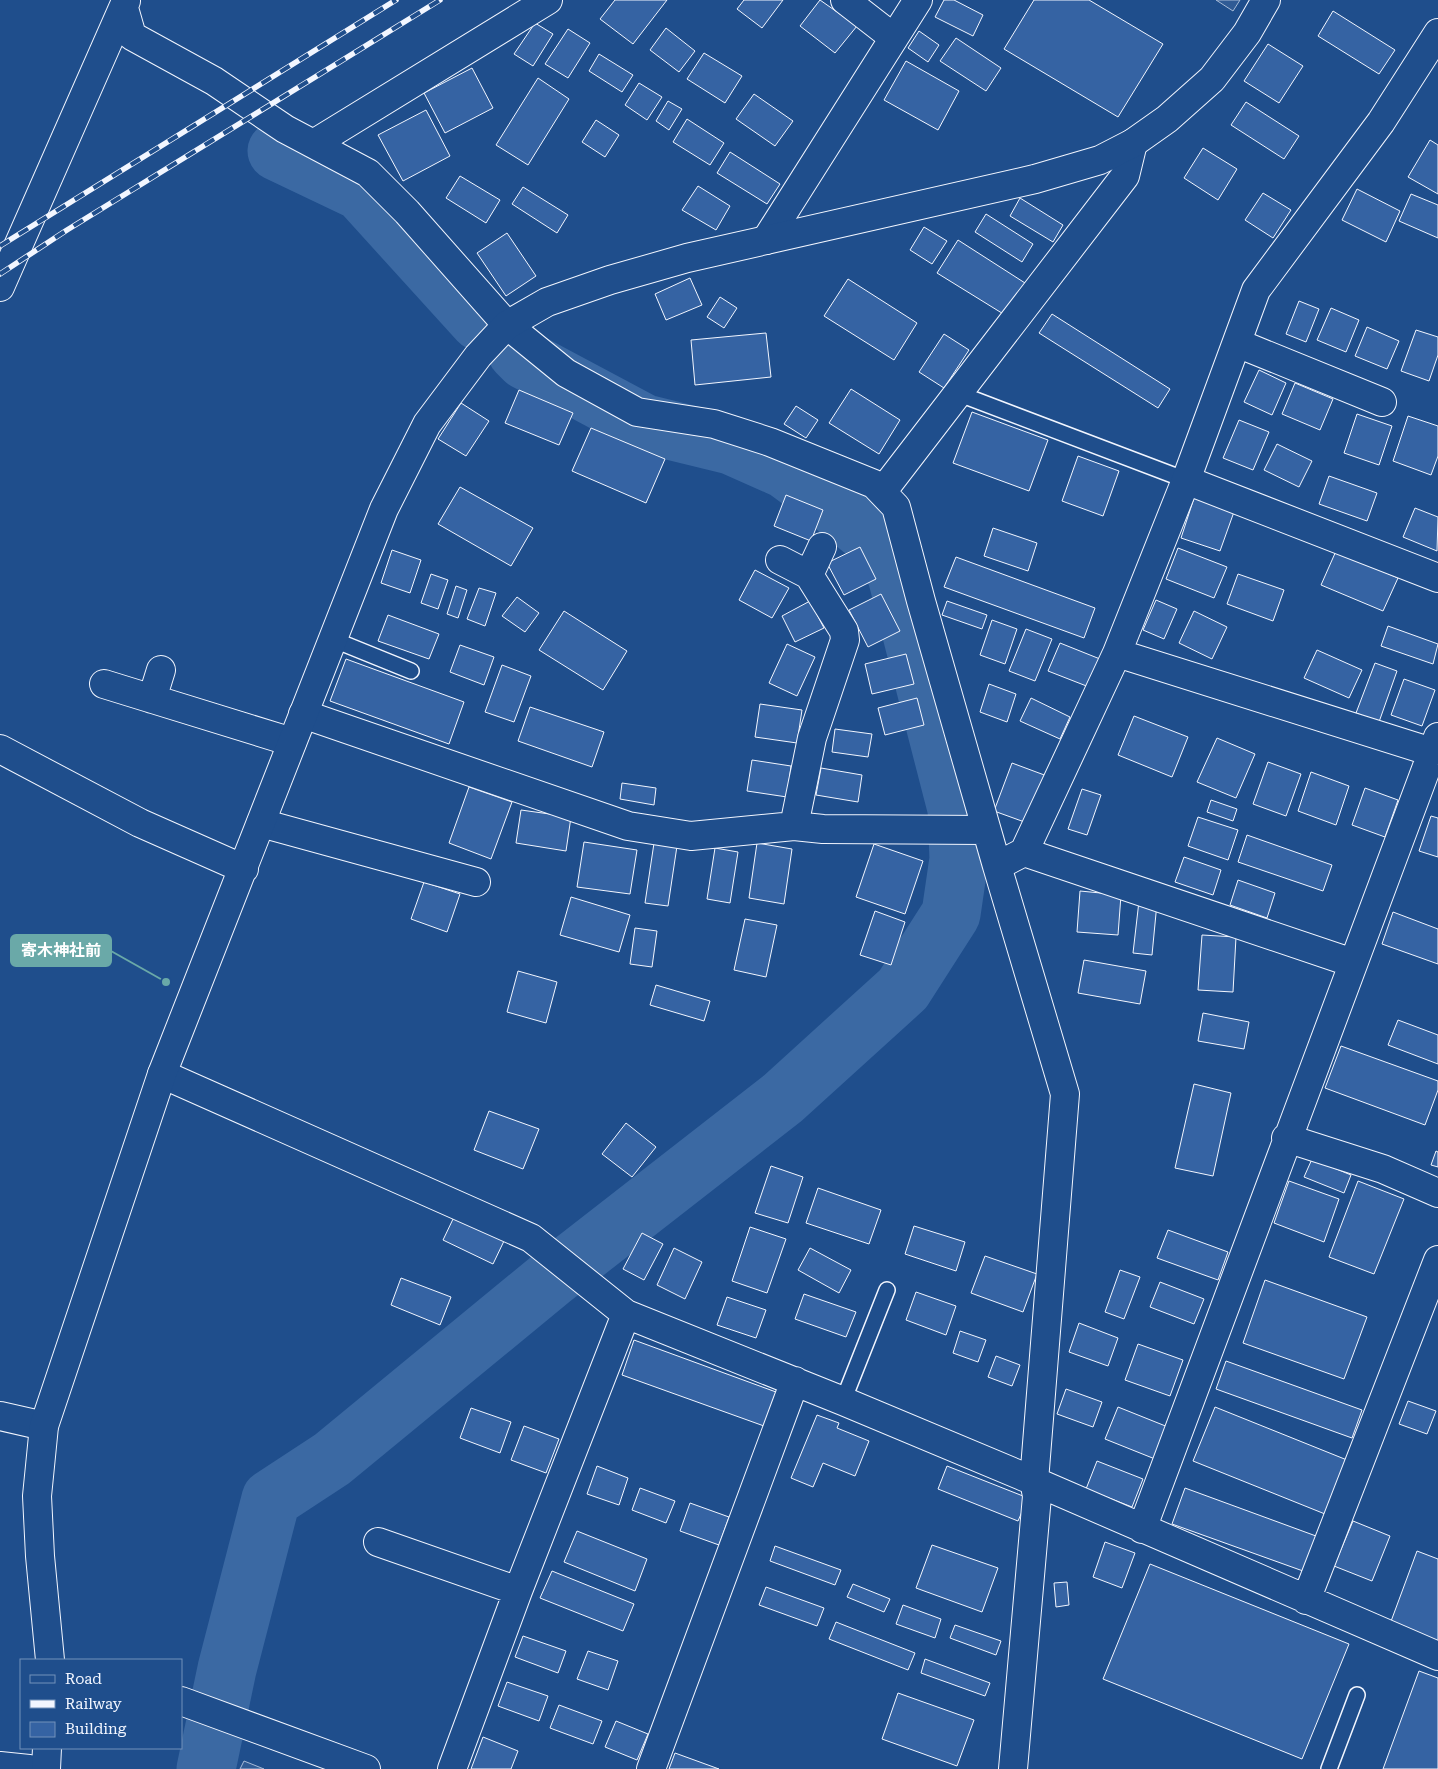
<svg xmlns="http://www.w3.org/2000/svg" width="1438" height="1769" font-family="'Roboto Serif','Noto Sans JP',serif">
<rect width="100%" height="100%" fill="#1f4e8c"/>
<path fill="#305b95" stroke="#a8bbd7" d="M1216,0H1240L1233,11Z
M244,1761L264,1769H240Z"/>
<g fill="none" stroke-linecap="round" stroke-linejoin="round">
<path stroke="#3b69a3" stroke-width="59" d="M277,151L361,191L479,321
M206,1769L227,1669L271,1499L332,1459L552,1278L783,1098L903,989L951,914L959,859L957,809L896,572L869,535L826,499L785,469L731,445L645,424L525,360L517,352"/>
</g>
<path fill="#3563a3" stroke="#f2f6ff" d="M615,0H667L633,44L600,19Z
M744,0H783L762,28L737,9Z
M820,0L857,26L835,53L800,26Z
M944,0H954L983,15L973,36L935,17Z
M1034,0H1089L1163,44L1118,117L1004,49Z
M1333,11L1395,50L1379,74L1318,36Z
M535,23L553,34L533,66L514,54Z
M666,28L695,51L679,72L650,50Z
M568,29L590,43L568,78L545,64Z
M919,31L939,45L928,62L908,48Z
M956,38L1001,68L986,91L940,61Z
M1268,44L1303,66L1279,103L1244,81Z
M704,53L742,76L725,103L687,79Z
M599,54L633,75L622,92L589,71Z
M906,61L959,91L938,130L884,100Z
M472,68L493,108L445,133L424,93Z
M538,78L569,99L528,165L496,145Z
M639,83L662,97L647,120L625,105Z
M754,94L793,121L775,146L736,119Z
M668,101L682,109L669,130L656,121Z
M1246,102L1299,136L1284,159L1231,125Z
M426,110L450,156L403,181L378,135Z
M687,119L724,143L710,165L673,142Z
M596,120L619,135L605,157L582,142Z
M1430,140L1438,145V194L1408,177Z
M1203,148L1237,169L1218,200L1184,178Z
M730,152L780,184L767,204L717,173Z
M460,176L500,200L486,223L446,198Z
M698,186L730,206L716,230L682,210Z
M523,187L568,215L557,233L512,204Z
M1357,189L1400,211L1386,242L1342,220Z
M1263,193L1291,210L1273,238L1245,220Z
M1411,194L1438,205V238L1399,221Z
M1020,198L1063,225L1053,242L1010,216Z
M986,214L1033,244L1022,262L975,232Z
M924,227L947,241L932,264L910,250Z
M507,233L536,276L506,296L477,253Z
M958,240L1025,283L1005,315L937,273Z
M690,278L702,305L666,320L655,294Z
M848,279L917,323L894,360L824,316Z
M720,297L737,308L724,328L707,317Z
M1299,301L1319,309L1306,342L1286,334Z
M1331,308L1359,320L1346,352L1317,340Z
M1052,314L1170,389L1158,408L1039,333Z
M1367,327L1399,341L1387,369L1355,356Z
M1416,330L1438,337V355L1429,381L1401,371Z
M766,333L771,377L695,385L691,340Z
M944,334L969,350L944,388L919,372Z
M1259,370L1286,383L1272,415L1244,402Z
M1295,383L1333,399L1320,430L1282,414Z
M851,389L900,420L879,454L829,423Z
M519,390L573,413L559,445L505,423Z
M461,403L489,421L466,456L438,439Z
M796,406L818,420L806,438L784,424Z
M972,412L1048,440L1029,491L953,463Z
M1357,414L1392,426L1379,465L1344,453Z
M1408,416L1438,426V456L1431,475L1393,461Z
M1239,420L1269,432L1253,470L1223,458Z
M591,428L665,459L646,503L572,471Z
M1277,444L1312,461L1299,487L1264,470Z
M1078,456L1119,471L1103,516L1062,501Z
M1329,476L1377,493L1367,521L1319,504Z
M460,487L533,528L511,566L438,524Z
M786,495L823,510L811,541L774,526Z
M1195,495L1235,509L1220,551L1181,538Z
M1415,508L1438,517L1437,551L1403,537Z
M993,528L1037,543L1028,571L984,556Z
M860,547L876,579L844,595L827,563Z
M1178,548L1227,567L1214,598L1166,579Z
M392,550L421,560L410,593L381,583Z
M1336,551L1398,578L1383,611L1321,585Z
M956,557L1095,608L1084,638L944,587Z
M755,570L789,588L772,618L739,600Z
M431,574L448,580L438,609L421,603Z
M1238,574L1284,590L1273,621L1227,604Z
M456,586L467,590L458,618L447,614Z
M479,588L496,593L485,626L467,619Z
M881,594L900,631L868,647L849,610Z
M517,597L539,613L525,632L502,616Z
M1156,600L1177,609L1164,639L1143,630Z
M810,601L824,628L795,642L782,616Z
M947,601L987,615L982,629L942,615Z
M564,611L627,651L603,690L539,650Z
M1194,611L1227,627L1212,659L1179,643Z
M388,615L439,634L429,659L378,641Z
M992,620L1017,629L1005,664L980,655Z
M1388,626L1438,644L1433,664L1381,646Z
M1026,629L1052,639L1035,681L1009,671Z
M1060,643L1100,659L1089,687L1048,671Z
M787,644L815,657L797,696L769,683Z
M460,645L494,657L484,685L450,672Z
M1317,650L1362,670L1349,698L1304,678Z
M906,654L914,684L872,694L865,664Z
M346,659L464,702L449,744L330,701Z
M1375,663L1397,671L1379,722L1356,713Z
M502,665L531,676L514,722L485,712Z
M1404,679L1435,690L1422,726L1391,715Z
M989,684L1016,694L1007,722L980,712Z
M917,698L924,725L885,735L878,708Z
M1031,698L1070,717L1060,739L1020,721Z
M760,704L802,710L797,743L755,737Z
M530,707L604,732L592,767L518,741Z
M1134,716L1188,737L1172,777L1118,755Z
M835,729L872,734L868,757L832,752Z
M1217,738L1255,754L1236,798L1197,782Z
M752,760L791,766L787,797L747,791Z
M1268,762L1301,774L1286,816L1253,804Z
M1012,763L1047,776L1030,824L994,811Z
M821,768L862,775L858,802L816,795Z
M1311,772L1349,786L1336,825L1298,811Z
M622,783L656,788L654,805L620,799Z
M469,787L512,802L491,859L449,843Z
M1365,788L1398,800L1385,837L1352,825Z
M1082,789L1101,795L1087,835L1068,829Z
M1211,800L1237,809L1233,821L1207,812Z
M521,810L571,817L566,851L516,843Z
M1431,816L1438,818V857L1419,851Z
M1198,817L1238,830L1228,860L1188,846Z
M1247,835L1332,865L1323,891L1238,862Z
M584,842L637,850L630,894L577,887Z
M654,843L677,846L668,906L645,903Z
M757,843L792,849L784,904L749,898Z
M874,844L923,861L905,914L856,897Z
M715,848L738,852L730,903L707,899Z
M1184,857L1221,870L1213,895L1175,882Z
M1238,880L1275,893L1267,918L1230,905Z
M424,882L460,894L447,932L411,919Z
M1080,891L1121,895L1118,935L1077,932Z
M571,897L630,915L619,952L560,935Z
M1139,901L1157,903L1152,955L1133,953Z
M875,911L905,922L891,965L860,955Z
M1393,912L1438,929V964L1382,944Z
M745,919L777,925L766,977L734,970Z
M635,928L657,931L652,967L630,964Z
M1202,935L1236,937L1233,992L1198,990Z
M1084,960L1146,971L1140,1004L1078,993Z
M518,971L557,982L546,1023L507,1012Z
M656,985L710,1001L704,1021L650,1005Z
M1203,1013L1249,1022L1244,1049L1198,1041Z
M1398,1020L1438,1035V1064L1388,1045Z
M1341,1046L1438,1081V1090L1425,1125L1325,1088Z
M1194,1084L1231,1093L1213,1176L1175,1168Z
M489,1111L539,1129L523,1169L474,1150Z
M626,1123L656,1147L632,1177L602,1154Z
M1436,1151L1438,1152V1167L1431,1165Z
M1312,1159L1351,1175L1344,1193L1304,1177Z
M771,1166L803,1177L788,1223L755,1213Z
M1289,1181L1339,1199L1324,1242L1274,1223Z
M1358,1181L1404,1199L1374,1274L1329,1257Z
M818,1188L881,1210L869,1244L806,1223Z
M454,1217L504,1241L493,1264L443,1240Z
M914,1226L965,1242L956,1271L905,1254Z
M750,1227L786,1239L767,1293L732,1281Z
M1168,1230L1228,1252L1218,1280L1157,1258Z
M642,1233L663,1244L644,1280L623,1269Z
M674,1248L702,1262L685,1299L657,1285Z
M810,1248L851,1270L839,1293L798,1270Z
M985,1256L1037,1274L1023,1312L971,1293Z
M1120,1270L1140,1277L1124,1319L1105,1312Z
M401,1278L451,1297L440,1325L391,1305Z
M1265,1280L1367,1317L1344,1379L1243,1343Z
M1160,1282L1204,1299L1194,1324L1150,1307Z
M916,1292L956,1306L946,1335L906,1320Z
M804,1294L856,1312L846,1337L795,1319Z
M727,1297L766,1310L756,1338L717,1325Z
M1079,1323L1118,1338L1108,1366L1069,1352Z
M960,1331L986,1340L978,1362L953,1353Z
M634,1340L776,1392L764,1426L622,1375Z
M1138,1344L1183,1360L1170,1396L1125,1380Z
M996,1356L1020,1365L1012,1386L988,1377Z
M1226,1361L1362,1410L1352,1438L1216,1389Z
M1066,1389L1102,1402L1093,1427L1057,1414Z
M1408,1401L1436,1411L1427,1434L1399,1424Z
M1118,1407L1168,1427L1155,1459L1105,1439Z
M1215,1407L1347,1460L1325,1514L1193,1461Z
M471,1408L511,1422L500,1453L460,1438Z
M817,1415L839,1423L837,1428L869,1441L855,1476L823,1463L813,1487L791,1478Z
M524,1426L559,1439L546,1473L511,1460Z
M1097,1461L1143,1479L1132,1507L1086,1489Z
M597,1466L628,1478L619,1505L587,1494Z
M947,1466L1028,1498L1018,1521L938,1489Z
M640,1488L675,1501L666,1523L632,1510Z
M1185,1488L1316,1536L1303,1571L1172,1524Z
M690,1503L729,1517L719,1545L680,1531Z
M1353,1521L1390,1536L1372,1581L1334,1566Z
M577,1531L647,1559L635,1591L564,1562Z
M1105,1542L1135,1553L1122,1588L1093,1577Z
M932,1545L998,1568L982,1612L916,1588Z
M775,1546L841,1570L835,1585L770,1561Z
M1417,1551L1438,1559V1641L1390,1624Z
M1150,1564L1349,1644L1302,1759L1103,1679Z
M552,1571L634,1604L623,1631L540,1598Z
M1067,1582L1069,1605L1056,1607L1054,1583Z
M853,1584L890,1599L884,1612L847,1597Z
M766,1587L824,1608L817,1626L759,1605Z
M903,1605L941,1619L935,1638L896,1624Z
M836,1622L915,1653L908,1670L829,1639Z
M955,1625L1001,1641L996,1655L950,1638Z
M523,1636L566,1651L558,1673L515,1657Z
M588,1651L618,1661L608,1690L577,1679Z
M925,1659L990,1683L985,1696L921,1673Z
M1419,1671L1438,1678V1769H1383Z
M507,1682L548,1696L539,1721L498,1706Z
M898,1693L974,1720L957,1766L882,1739Z
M559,1705L602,1721L593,1744L550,1728Z
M616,1721L648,1734L637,1760L605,1747Z
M483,1737L518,1751L511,1769H471Z
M675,1753L719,1769H669Z"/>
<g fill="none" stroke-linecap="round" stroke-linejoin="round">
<defs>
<path id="service" d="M957,393L1186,480
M332,639L411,671
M843,1401L887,1290
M1329,1769L1357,1695"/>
<path id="minor" d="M845,0L894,38
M124,8L132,36L214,81L285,129L368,173L407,212L507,325L566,373L637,412L714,424L770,442L874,484L896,507L921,601L997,866L1024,852L1117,653L1186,480L1256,290L1381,122L1438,33
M315,143L548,0
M766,240L918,0
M0,287L126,1
M1237,343L1382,402
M1186,480L1438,578
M882,492L1125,176L1133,143
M780,560L809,575L844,631L845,640L812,738L794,826
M809,575L822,547
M1117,653L1432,752
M104,684L292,742
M152,699L161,670
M303,714L628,826L691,836L794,826L823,829L986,830
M261,823L476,882
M1024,852L1353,963
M162,1074L531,1238L626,1314L843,1401L1034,1481L1065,1094L997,866
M1286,1138L1383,1169L1438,1193
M0,1416L44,1426
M1142,1529L1438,737
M378,1542L518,1591
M1306,1600L1438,1260
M0,1766L29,1769
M452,1769L518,1591L626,1314
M651,1769L795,1381
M1013,1769L1037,1496L1034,1481L1438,1656"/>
<path id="tertiary" d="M0,749L140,823L244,869
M50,1660L40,1556L37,1496L44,1426L162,1074L384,509L427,424L478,356L507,325L547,302L610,280L687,258L1035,179L1100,160L1133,143L1167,119L1212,79L1247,33L1266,0
M181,1701L366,1769
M46,1769L47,1748"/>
</defs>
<use href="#service" stroke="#f2f6ff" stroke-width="18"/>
<use href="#minor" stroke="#f2f6ff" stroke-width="30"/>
<use href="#tertiary" stroke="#f2f6ff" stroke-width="30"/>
<use href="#service" stroke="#1f4e8c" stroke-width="15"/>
<use href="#minor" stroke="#1f4e8c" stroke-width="28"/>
<use href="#tertiary" stroke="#1f4e8c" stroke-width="28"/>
<defs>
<path id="rail" d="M0,246L396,0
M0,274L67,230L440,0"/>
</defs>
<use href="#rail" stroke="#f2f6ff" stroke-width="5.5"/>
<use href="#rail" stroke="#1f4e8c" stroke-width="4" stroke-dasharray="11" stroke-linecap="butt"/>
</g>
<path fill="none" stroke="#6aa9a8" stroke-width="2" d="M166 982L111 951"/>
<circle fill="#6aa9a8" stroke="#1f4e8c" stroke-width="2" cx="166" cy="982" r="5"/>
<rect fill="#6aa9a8" stroke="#6aa9a8" stroke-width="2" x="11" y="935" width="100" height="31" rx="5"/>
<g font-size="16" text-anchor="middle" font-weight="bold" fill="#fff">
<text x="61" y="956">寄木神社前</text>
</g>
<rect x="20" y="1659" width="162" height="90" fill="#1f4e8c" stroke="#7391ba"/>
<rect x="30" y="1675" width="25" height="8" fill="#1f4e8c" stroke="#7391ba"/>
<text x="65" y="1684" font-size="15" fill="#f2f6ff">Road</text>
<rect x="30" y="1700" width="25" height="8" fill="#f2f6ff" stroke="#7391ba"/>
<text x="65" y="1709" font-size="15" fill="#f2f6ff">Railway</text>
<rect x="30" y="1722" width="25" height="15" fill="#3563a3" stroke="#7391ba"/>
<text x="65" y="1734" font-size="15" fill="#f2f6ff">Building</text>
</svg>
